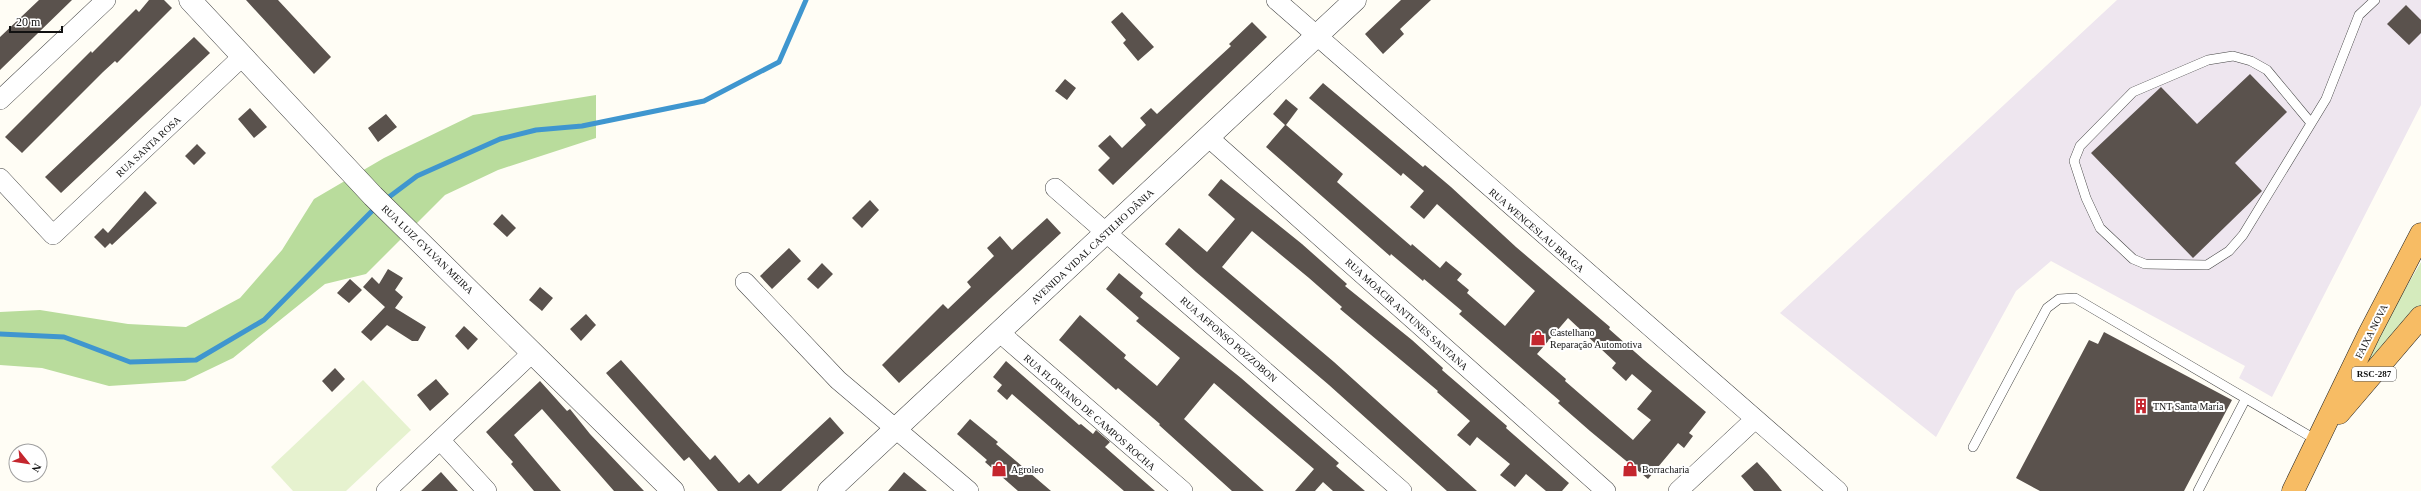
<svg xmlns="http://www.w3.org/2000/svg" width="2421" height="491" font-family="Georgia,serif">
<rect width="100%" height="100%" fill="#fffdf5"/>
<path fill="#eee6ef" d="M2117,0H2421V105L2272,397L2239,378L2245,366L2051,261L2016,291L1936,437L1780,313Z"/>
<path fill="#d5ebbd" d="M2421,262V306L2362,377L2356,373Z"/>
<path fill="#b9dc9c" d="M596,95V138L498,170L445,195L366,274L325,284L233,358L185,381L109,386L42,368L0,365V312L40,310L128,324L186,327L240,298L282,250L314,199L384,158L473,115Z"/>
<path fill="#e6f2cf" d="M363,380L411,430L346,491H293L271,467Z"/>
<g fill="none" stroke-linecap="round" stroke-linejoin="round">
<path stroke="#3f96cf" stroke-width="5" d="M385,200L417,176L500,139L536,130L582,126L704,101L779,62L806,0
M0,334L64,337L130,362L196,360L264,320L377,206"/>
</g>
<path fill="#5a524d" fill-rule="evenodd" d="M39,0H72L0,70V37Z
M149,0H164L172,8L117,63L115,61L103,72L22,153L5,137L91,51L92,53L136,9L139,12Z
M246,0H278L331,57L314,74Z
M1401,0H1431L1400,29L1404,34L1383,54L1365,34Z
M2406,5L2421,20V33L2409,45L2387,24Z
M1122,12L1154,47L1138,61L1123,43L1126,40L1111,22Z
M1252,22L1267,37L1113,185L1098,170L1110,158L1098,146L1110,135L1122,148L1146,125L1140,118L1151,108L1157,114L1231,46L1229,44Z
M194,37L210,53L61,193L45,177Z
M2250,74L2287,112L2235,163L2262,191L2193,258L2091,153L2161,87L2197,124Z
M1065,79L1076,88L1067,100L1055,91Z
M1323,83L1423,167L1425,165L1451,187L1516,247L1610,327L1609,329L1644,360L1706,412L1689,433L1693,436L1684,448L1678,443L1648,479L1590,431L1558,403L1560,401L1459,314L1462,311L1424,279L1423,281L1391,254L1390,256L1266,147L1285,125L1273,114L1286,99L1298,109L1286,125L1343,174L1337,182L1411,246L1412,244L1440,268L1446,261L1462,274L1457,280L1469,290L1467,293L1505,326L1535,291L1437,204L1424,219L1410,207L1424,191L1403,173L1401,176L1309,98ZM1568,318L1616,363L1612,368L1626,381L1632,374L1652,391L1637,409L1651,420L1633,440L1565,381L1566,379L1537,354Z
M250,108L267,127L254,138L238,119Z
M386,114L397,127L378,142L368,128Z
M197,144L206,153L194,165L185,156Z
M1221,179L1302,244L1347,284L1345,286L1412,340L1443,368L1442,370L1507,426L1506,428L1569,483L1562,491H1546L1526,474L1515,487L1500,475L1510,464L1477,437L1470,446L1457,435L1470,421L1437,392L1438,391L1340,309L1342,307L1309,278L1252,231L1222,267L1334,362L1477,491H1447L1329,385L1196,272L1165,244L1179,228L1207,252L1235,219L1208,195Z
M145,191L157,203L112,245L110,243L105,248L94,237L103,228L108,233Z
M870,200L879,210L862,228L852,218Z
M502,214L516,228L507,237L493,224Z
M1047,218L1061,233L899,383L882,365L943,304L948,309L971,287L967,282L994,256L987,248L1000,236L1012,250Z
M789,248L801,261L772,289L760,276Z
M822,263L833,274L818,289L807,279Z
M388,269L403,278L395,290L403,297L395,308L426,327L418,341H412L387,325L371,341L361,332L385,307L363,287L372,277L379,284Z
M1119,273L1143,293L1140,297L1241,378L1339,463L1336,466L1365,491H1333L1323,482L1315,491H1295L1314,469L1214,383L1184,419L1264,491H1232L1159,425L1160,424L1118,388L1116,390L1059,340L1080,315L1126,355L1124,358L1157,386L1180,358L1136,321L1139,318L1106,289Z
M350,279L362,290L349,303L337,293Z
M540,287L553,298L542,311L529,300Z
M586,314L596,325L581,341L570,329Z
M464,326L478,339L468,350L455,336Z
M2104,332L2232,400L2184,491H2040L2016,478L2089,340L2098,344Z
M621,360L710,460L715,455L739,483L749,474L758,484L830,417L844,433L781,491H718L689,457L684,461L606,373Z
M1006,361L1079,425L1081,424L1093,434L1096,430L1110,442L1105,447L1155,491H1124L1012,394L1007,400L997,391L1002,385L993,377Z
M335,368L345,379L332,392L322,381Z
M436,379L449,394L430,411L417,395Z
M540,381L567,411L570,409L590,434L644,491H614L542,409L514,435L561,491H534L511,464L513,462L486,432Z
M970,419L998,442L996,444L1051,491H1018L985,462L987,460L957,434Z
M1757,462L1768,474L1782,491H1754L1741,476Z
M441,472L458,491H421Z
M904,472L927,491H888Z"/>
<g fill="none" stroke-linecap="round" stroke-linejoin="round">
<defs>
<path id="service" d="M2311,123L2267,70L2251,61L2233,56L2208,60L2133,92L2080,146L2074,161L2086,198L2100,228L2133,259L2145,264L2207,265L2229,251L2243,235L2326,99L2359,15L2375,0
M1973,447L2047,308L2059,299L2075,298L2318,441
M2198,491L2245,400"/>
<path id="minor" d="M1276,0L1838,491
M0,100L106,0
M1208,137L1606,491
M0,178L53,235L243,56
M1055,188L1402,491
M745,282L838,380L969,491
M999,332L1183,491
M440,440L487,491
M386,491L533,352
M1678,491L1754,420"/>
<path id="tertiary" d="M190,0L373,196L673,491
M829,491L1355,0"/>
<path id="trunk" d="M2339,413L2421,317
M2293,491L2369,334L2421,234"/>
</defs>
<use href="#service" stroke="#444" stroke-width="10"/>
<use href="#minor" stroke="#444" stroke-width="20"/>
<use href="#tertiary" stroke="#444" stroke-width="23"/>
<use href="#trunk" stroke="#222" stroke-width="23"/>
<use href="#service" stroke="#fff" stroke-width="9"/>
<use href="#minor" stroke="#fff" stroke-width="19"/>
<use href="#tertiary" stroke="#fff" stroke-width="22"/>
<use href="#trunk" stroke="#f7bc64" stroke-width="22"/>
</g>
<defs>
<symbol id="shop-bare" viewBox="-9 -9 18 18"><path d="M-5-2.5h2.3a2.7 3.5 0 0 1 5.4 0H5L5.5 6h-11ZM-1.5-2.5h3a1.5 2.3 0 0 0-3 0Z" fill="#c4262e" stroke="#fff" stroke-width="2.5" paint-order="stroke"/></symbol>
<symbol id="building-bare" viewBox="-9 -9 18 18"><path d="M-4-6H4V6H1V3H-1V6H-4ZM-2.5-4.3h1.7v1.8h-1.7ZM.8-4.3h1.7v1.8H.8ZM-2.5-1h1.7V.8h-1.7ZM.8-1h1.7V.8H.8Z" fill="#c4262e" stroke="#fff" stroke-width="2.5" paint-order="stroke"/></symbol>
</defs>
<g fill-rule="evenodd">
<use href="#shop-bare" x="1527" y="327" width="22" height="22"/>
<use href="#building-bare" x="2130" y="395" width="22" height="22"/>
<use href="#shop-bare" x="988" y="458" width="22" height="22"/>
<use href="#shop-bare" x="1619" y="458" width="22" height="22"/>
</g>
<g text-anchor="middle" stroke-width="4" stroke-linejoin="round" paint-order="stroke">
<rect fill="#fff" stroke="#585858" stroke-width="1" x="2352" y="367" width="44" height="14" rx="3"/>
<g font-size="9" font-weight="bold" fill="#111">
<text x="2374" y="377">RSC-287</text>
</g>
<g font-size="10" fill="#111" stroke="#fff">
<text transform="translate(148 146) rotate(-43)" y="4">RUA SANTA ROSA</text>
<text transform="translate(1537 230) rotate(41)" y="4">RUA WENCESLAU BRAGA</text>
<text transform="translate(1092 246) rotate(-43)" y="4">AVENIDA VIDAL CASTILHO DÂNIA</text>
<text transform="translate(428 249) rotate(44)" y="4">RUA LUIZ GYLVAN MEIRA</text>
<text transform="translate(1407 314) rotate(42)" y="4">RUA MOACIR ANTUNES SANTANA</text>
<text transform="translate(2371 331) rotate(-63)" y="4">FAIXA NOVA</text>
<text transform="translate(1229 339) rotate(41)" y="4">RUA AFFONSO POZZOBON</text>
<text transform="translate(1090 412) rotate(41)" y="4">RUA FLORIANO DE CAMPOS ROCHA</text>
</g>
<g font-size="10" fill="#111" stroke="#fff" text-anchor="start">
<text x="1550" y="336">Castelhano<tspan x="1550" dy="12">Reparação Automotiva</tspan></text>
<text x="2153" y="410">TNT Santa Maria</text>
<text x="1011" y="473">Agroleo</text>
<text x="1642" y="473">Borracharia</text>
</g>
</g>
<g transform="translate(28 463) rotate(120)"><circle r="19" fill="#ffffff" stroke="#a0a0a0"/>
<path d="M0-3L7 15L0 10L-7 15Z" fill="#c4262e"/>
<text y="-6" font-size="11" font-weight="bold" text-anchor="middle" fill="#111111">N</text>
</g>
<path d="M10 26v6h52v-6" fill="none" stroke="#111111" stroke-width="2"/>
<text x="16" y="26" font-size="12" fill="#111111" stroke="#ffffff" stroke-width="3" paint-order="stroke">20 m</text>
</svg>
